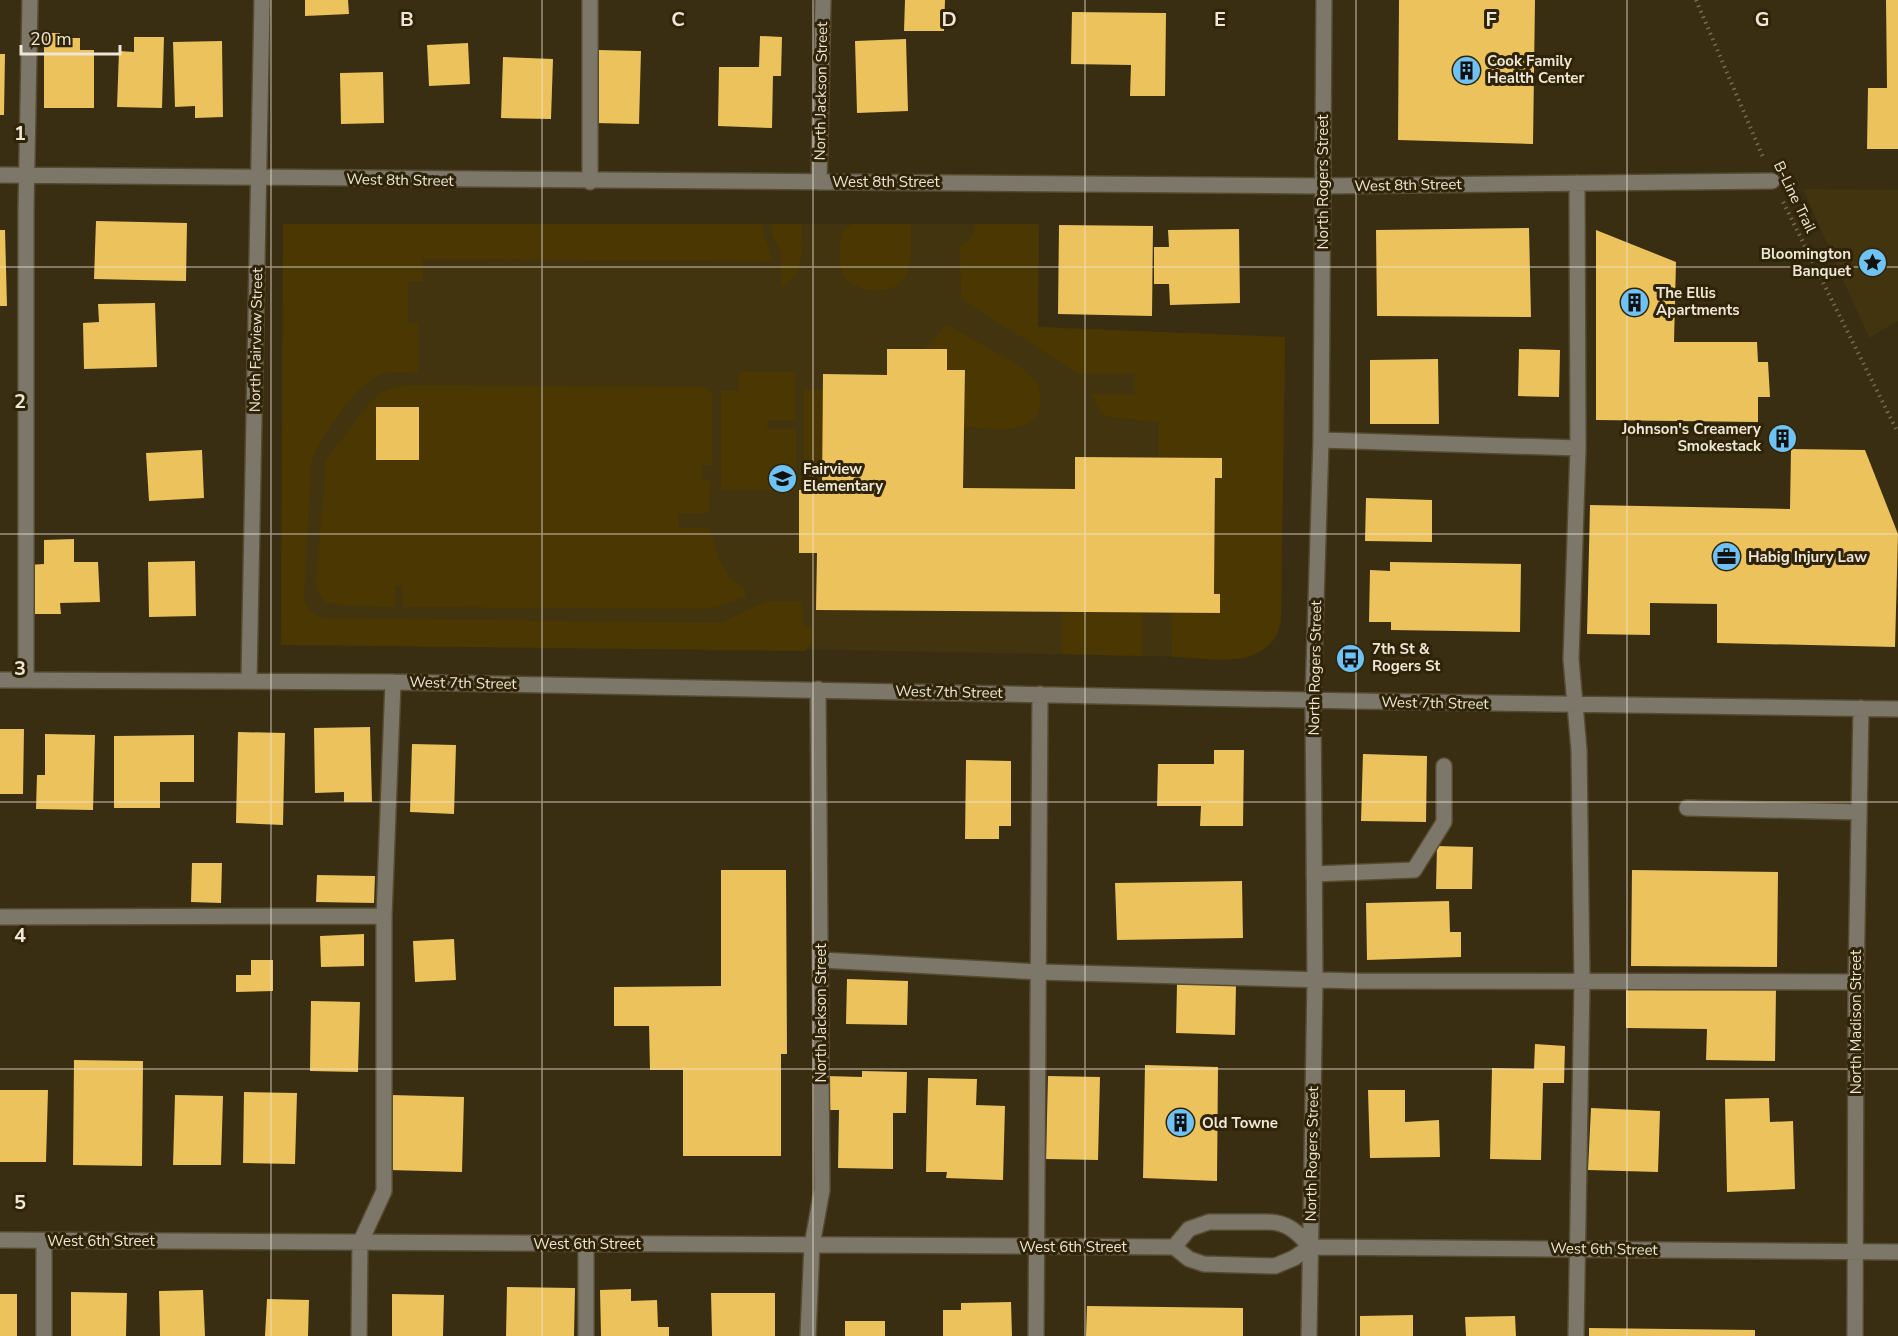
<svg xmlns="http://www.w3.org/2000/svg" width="1898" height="1336" font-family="'Nunito Sans',sans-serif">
<rect width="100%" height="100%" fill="#392e12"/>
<path fill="#433410" d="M1803,189L1898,190V321L1869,338Z
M283,224H1039L1038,327L1285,337L1281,620L1278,635L1269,646L1246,658L281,639Z"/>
<path fill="#4a3701" d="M283,224H762C762,238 771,247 772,261L423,259V281H408V323H418V373C406,373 391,370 380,375C356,384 317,440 311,464L304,600L310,612L322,618L720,623L768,601H802V617L805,626L813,628V641L805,651L281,645Z
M771,224H801C801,247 807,276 781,287V252L772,235Z
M852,224H911C911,251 916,290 879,290C866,291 855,287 844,278L839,264L841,231Z
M976,224H1039L1038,327L1285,337L1281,620C1269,673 1214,658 1172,657L1171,613H1220V595L1214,594L1215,478H1222V458L1159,457V422L1108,417L1101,413L1091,394H1134V374H1079L961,299L960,247L973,235Z
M947,325C969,338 1015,360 1031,376C1038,382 1041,391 1041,401C1039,439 990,428 964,427V371L947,370L924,349Z
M739,372H795V420H768L767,429H796V490H721V391H739Z
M414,385L705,387L712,392V465H703L702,480H710L709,513H679V528H710L719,560L729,577L746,590L745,597L709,609L403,607L402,586H395V607L347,606L325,602L317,590L316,577L326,460L370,402L381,393L395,387Z
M804,389L823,390L822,472L804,471Z
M1062,612L1142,613L1143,656L1062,654Z"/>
<path fill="#ecc25d" d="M305,0H348L349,14L305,16Z
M905,0H945L944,31H904Z
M1399,0H1535L1533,144L1398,140Z
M1886,0H1898V149H1867L1868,88H1887Z
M1072,12L1166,13L1165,96H1130L1131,65L1071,64Z
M44,33H60V38H80V50H94V108H44Z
M760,36L782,37L781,76H773L772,128L718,126L719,67H759Z
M134,37H164L162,108L117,107L119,51L134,52Z
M906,39L908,111L857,113L855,41Z
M222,41L223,117L195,118V106L175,107L173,42Z
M468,43L470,84L429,86L427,45Z
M597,50L641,51L639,124L595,123Z
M0,54H5L4,115H0Z
M503,57L553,59L551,119L501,118Z
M383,72L384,123L341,124L340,73Z
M96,221L187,223L186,281L94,279Z
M1059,225L1153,226L1152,316L1058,314Z
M1529,228L1531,317L1377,316L1376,230Z
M1239,229L1240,303L1170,305L1169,284H1154V247H1169L1168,230Z
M0,230H5L7,306H0Z
M1596,230L1676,262L1674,342H1757L1758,362H1768L1770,397H1758V422L1596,420Z
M155,303L157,367L84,369L83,323L99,322L98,304Z
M887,349H947V370H965L963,488L1075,489V457L1222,458V478H1215L1214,594H1220V613L816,610L817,553H799V490H822L823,374L887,375Z
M1519,349L1560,350L1559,397L1518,396Z
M1438,359L1439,424H1370V360Z
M376,407H419V460H376Z
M1771 440a11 11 0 1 1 22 0a11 11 0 1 1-22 0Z
M1791,449L1865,450L1898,534L1895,647L1717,643V604L1650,603V635L1587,634L1590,505L1790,509Z
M202,450L204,498L149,501L146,453Z
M1366,498L1432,500V542L1365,541Z
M74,539V562H98L100,602L60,603L61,614H29L28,565L44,564V540Z
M195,561L196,616L149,617L148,562Z
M1390,562L1521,564L1520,632L1391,630V622H1369L1370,570L1390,571Z
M370,727L372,802H344V792L315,793L314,728Z
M0,729H24L23,794H0Z
M238,732L285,733L283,825L236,823Z
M45,734L95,735L93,810L36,809L37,775H45Z
M194,735V782H160V808H114V736Z
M412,744L456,745L454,814L410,812Z
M1214,750H1244L1243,826H1200L1201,806H1157L1158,764H1214Z
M1363,754L1427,756L1426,822L1361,821Z
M966,760L1011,761V826H999V839H965Z
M1437,846L1473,847L1472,889H1436Z
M192,863H222L221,903L191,902Z
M721,870H786L787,1054H781V1156H683V1070H650L649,1026H614V987L721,986Z
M1632,870L1778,872L1777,967L1631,966Z
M317,875L375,876L374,903L316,902Z
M1242,881L1243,938L1117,940L1115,883Z
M1449,901L1450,932H1461V957L1367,960L1366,903Z
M364,934V966L321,967L320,936Z
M454,939L456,980L415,982L413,941Z
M251,960H273V991L236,992V975H251Z
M847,979L908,981L907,1025L846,1024Z
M1177,983L1236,985L1235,1035L1176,1033Z
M1626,987L1776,989L1775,1061L1706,1060L1707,1029L1626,1028Z
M311,1001L360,1002L358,1072L310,1071Z
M1535,1044L1565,1046L1564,1083H1543L1541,1160L1490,1159L1492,1068L1534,1069Z
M74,1060L143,1061L142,1166L73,1165Z
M1145,1065L1218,1067L1217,1181L1143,1178Z
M862,1071L907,1072L906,1113H893V1169L838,1168L839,1110H825L826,1076L862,1077Z
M1048,1076L1100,1077L1098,1160L1046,1159Z
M928,1078L977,1079L976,1105L1005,1106L1003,1180L946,1178L947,1172H926Z
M0,1090H48L46,1162H0Z
M1368,1090H1405V1122L1439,1120L1440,1157L1370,1158Z
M244,1092L297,1093L295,1164L243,1163Z
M175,1095L223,1096L221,1165H173Z
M391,1095L464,1097L462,1172L389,1170Z
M1769,1098L1770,1122L1793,1121L1795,1189L1727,1192L1725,1099Z
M1591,1108L1660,1111L1658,1172L1588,1170Z
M507,1287L575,1288L574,1336H506Z
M631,1289V1301L657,1300L658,1327H669V1336H601L600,1290Z
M203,1290L205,1336H160L159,1291Z
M71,1292L127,1293L126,1336H71Z
M711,1293H775V1336H712Z
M0,1294H17V1336H0Z
M392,1294L444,1295L443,1336H392Z
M267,1299L309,1300L308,1336H265Z
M1011,1302L1012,1336H943V1310H961V1303Z
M1087,1306L1243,1308V1336H1086Z
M1413,1315V1336H1360V1316Z
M1515,1316L1516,1336H1466L1465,1317Z
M845,1321H885V1336H845Z
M1589,1328L1755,1330V1336H1589Z"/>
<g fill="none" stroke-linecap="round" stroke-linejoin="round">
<defs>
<path id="minor" d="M590,0V182
M0,175L1323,186L1772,181
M819,182L823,0
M1321,440L1578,448
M0,680L393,682L1354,701L1898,709
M26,680V210L30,0
M249,680L262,0
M1687,808L1859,812
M1314,874L1414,870L1444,822V766
M0,917L384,916
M821,960L1039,972L1357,981L1856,982
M0,1240L1174,1247L1189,1259L1204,1264L1275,1266L1294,1258L1310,1247L1898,1252
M44,1241V1336
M1174,1247L1189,1229L1209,1222H1267C1287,1222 1298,1232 1310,1247
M359,1336L360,1243L384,1191V916L393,682
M586,1336V1245
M808,1336L812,1245L822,1190L818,689
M1036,1336L1040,694
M1309,1336L1315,980L1313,700L1321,440L1324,0
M1576,1336L1582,982L1579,750L1571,659L1578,448L1577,183
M1855,1336L1856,982L1861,708"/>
</defs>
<use href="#minor" stroke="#564b31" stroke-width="18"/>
<path stroke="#766c54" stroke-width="4" stroke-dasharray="1.5 4.5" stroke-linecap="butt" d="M1696,0L1763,157
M1783,202L1898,433"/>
<use href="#minor" stroke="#7d776a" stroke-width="15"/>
</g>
<path fill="none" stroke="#eee6d6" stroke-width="1.5" stroke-opacity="0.55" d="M271,0V1336M542,0V1336M813,0V1336M1085,0V1336M1356,0V1336M1627,0V1336M0,267H1898M0,534H1898M0,802H1898M0,1069H1898"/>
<defs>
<symbol id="building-disc" viewBox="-11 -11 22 22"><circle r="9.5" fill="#6fc2f4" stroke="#2f2407"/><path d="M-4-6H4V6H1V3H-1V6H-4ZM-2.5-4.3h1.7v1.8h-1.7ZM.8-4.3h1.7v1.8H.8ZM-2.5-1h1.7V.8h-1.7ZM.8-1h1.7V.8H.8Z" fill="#111"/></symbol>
<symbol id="sight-disc" viewBox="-11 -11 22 22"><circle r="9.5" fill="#6fc2f4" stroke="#2f2407"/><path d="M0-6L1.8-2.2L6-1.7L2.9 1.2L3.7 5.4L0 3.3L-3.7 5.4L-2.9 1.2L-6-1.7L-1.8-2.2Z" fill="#111"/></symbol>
<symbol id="school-disc" viewBox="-11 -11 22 22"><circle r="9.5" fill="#6fc2f4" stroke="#2f2407"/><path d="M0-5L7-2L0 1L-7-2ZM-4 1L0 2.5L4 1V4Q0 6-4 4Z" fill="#111"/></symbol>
<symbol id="office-disc" viewBox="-11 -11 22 22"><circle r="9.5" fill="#6fc2f4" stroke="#2f2407"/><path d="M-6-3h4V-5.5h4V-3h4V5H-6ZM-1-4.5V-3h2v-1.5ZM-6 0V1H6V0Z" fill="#111"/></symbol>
<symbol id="bus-disc" viewBox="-11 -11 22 22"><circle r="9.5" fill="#6fc2f4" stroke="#2f2407"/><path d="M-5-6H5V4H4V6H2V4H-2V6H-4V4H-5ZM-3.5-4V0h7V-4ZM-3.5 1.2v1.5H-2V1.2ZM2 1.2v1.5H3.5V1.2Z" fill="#111"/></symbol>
</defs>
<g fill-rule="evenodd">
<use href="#building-disc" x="1450" y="54" width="33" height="33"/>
<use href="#sight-disc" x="1856" y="246" width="33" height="33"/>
<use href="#building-disc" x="1618" y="286" width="33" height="33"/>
<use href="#building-disc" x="1766" y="422" width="33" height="33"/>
<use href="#school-disc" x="766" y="462" width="33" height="33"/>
<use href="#office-disc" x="1710" y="540" width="33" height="33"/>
<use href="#bus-disc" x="1334" y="642" width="33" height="33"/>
<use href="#building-disc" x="1164" y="1106" width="33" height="33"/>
</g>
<g text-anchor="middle" stroke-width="6" stroke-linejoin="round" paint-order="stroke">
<g font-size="15" font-weight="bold" fill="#eee6d6" stroke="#2f2407" text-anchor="start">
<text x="1487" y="66">Cook Family<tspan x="1487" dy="17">Health Center</tspan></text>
<text x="1851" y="259" text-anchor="end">Bloomington<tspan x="1851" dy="17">Banquet</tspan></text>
<text x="1656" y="298">The Ellis<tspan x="1656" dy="17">Apartments</tspan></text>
<text x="1761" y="434" text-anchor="end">Johnson's Creamery<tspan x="1761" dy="17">Smokestack</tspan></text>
<text x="803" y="474">Fairview<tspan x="803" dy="17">Elementary</tspan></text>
<text x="1748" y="562">Habig Injury Law</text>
<text x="1372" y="654">7th St &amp;<tspan x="1372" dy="17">Rogers St</tspan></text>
<text x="1202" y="1128">Old Towne</text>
</g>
<g font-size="15" fill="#eee6d6" stroke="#2f2407">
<text transform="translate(821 91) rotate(-89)" y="5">North Jackson Street</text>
<text transform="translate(400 180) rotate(1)" y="5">West 8th Street</text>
<text x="886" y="187">West 8th Street</text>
<text transform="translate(1323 182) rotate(-90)" y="5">North Rogers Street</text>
<text transform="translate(1408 185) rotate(-1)" y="5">West 8th Street</text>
<text transform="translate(1795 197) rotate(64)" y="5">B-Line Trail</text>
<text transform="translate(256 340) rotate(-89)" y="5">North Fairview Street</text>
<text transform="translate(1315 668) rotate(-89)" y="5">North Rogers Street</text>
<text transform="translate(463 683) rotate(1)" y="5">West 7th Street</text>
<text transform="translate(949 692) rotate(1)" y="5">West 7th Street</text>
<text transform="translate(1435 703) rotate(1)" y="5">West 7th Street</text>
<text transform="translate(821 1013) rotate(-90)" y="5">North Jackson Street</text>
<text transform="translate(1856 1022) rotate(-90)" y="5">North Madison Street</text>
<text transform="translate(1312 1154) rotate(-89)" y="5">North Rogers Street</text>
<text x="101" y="1246">West 6th Street</text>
<text x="587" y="1249">West 6th Street</text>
<text x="1073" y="1252">West 6th Street</text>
<text transform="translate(1604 1249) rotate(1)" y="5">West 6th Street</text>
</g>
</g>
<g font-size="20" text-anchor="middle" font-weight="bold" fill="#eee6d6" stroke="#2f2407" stroke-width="6" stroke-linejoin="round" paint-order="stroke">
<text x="407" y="26">B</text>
<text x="678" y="26">C</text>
<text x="949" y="26">D</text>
<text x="1220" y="26">E</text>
<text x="1491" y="26">F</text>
<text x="1762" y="26">G</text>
<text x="20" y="140">1</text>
<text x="20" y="408">2</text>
<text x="20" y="675">3</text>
<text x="20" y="942">4</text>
<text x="20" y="1209">5</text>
</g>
<path d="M21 45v9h99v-9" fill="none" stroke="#eee6d6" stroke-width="3"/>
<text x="30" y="45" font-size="18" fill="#eee6d6" stroke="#2f2407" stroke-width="4.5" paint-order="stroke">20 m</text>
</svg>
